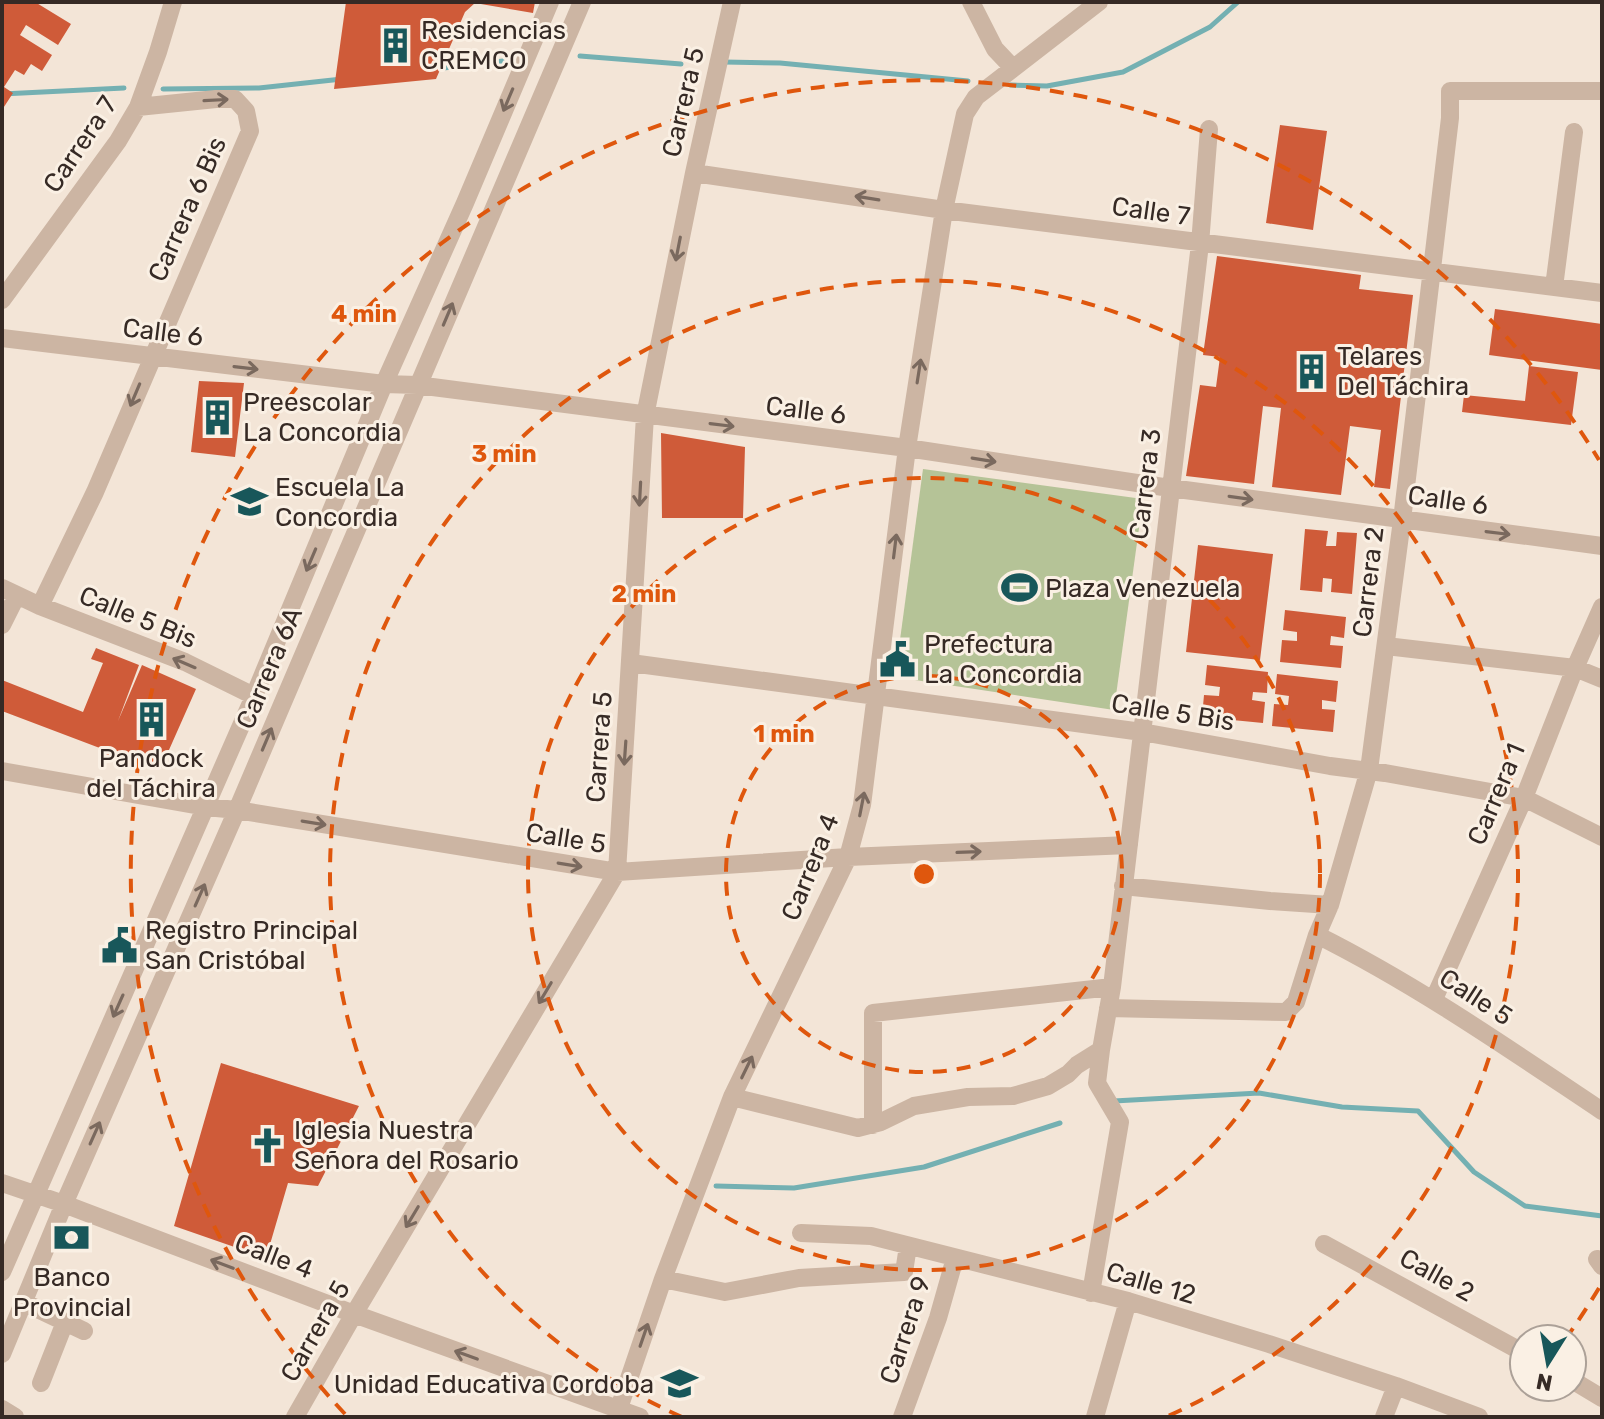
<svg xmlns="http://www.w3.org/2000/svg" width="1604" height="1419" font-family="Rubik,sans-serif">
<rect width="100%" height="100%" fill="#f3e5d7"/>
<path fill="#b5c397" d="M923,469L1143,499L1114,710L895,677Z"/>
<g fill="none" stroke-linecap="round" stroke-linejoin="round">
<path stroke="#74b0b2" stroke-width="5" d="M580,56L681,64
M724,62L780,63L968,81
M435,69L503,61
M1010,85L1047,86L1123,72L1210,27L1238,2
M163,89L259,88L342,79
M2,94L124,88
M1114,1101L1259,1093L1342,1107L1418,1111L1474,1172L1525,1206L1602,1216
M716,1186L794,1188L924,1167L1060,1123"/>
</g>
<path fill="#cf5b39" d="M2,2H35L71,24L58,45L26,25L20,35L52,55L42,71L31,64L24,75L15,70L4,87L13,93L2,110Z
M346,2H535L533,13L475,3L465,12L436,79L334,89Z
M1280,125L1327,131L1313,230L1266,223Z
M1217,256L1361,275L1359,289L1413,295L1390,489L1374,487L1381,430L1350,426L1341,495L1272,487L1281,408L1263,406L1254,484L1186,476L1200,385L1216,387L1220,357L1203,355Z
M1495,309L1602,324V370L1489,355Z
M1529,366L1578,372L1571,425L1462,412L1464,395L1525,401Z
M199,381L244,383L235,457L191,452Z
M661,433L745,447L743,518H662Z
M1305,529L1328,531L1326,546H1336L1337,532L1357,533L1352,594L1331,592L1332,579L1323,578L1322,592L1300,590Z
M1198,545L1273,554L1260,660L1186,652Z
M1285,610L1346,617L1344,638L1331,636L1330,645L1343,646L1341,668L1280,662L1282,640L1297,641V632L1283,630Z
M96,648L139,665L118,721L142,665L196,689L161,768L102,758L105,750L2,711V680L83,712L103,663L91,659Z
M1207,665L1268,672L1267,693L1253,692L1252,700L1265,702L1263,723L1202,717L1204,695L1219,696L1220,687L1205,685Z
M1277,674L1338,681L1336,702L1322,700V709L1335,710L1333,732L1272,726L1274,704L1288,705L1289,696L1275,694Z
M221,1063L359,1106L318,1186L288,1183L266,1258L174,1226Z"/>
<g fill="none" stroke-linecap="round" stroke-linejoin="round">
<path stroke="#ccb5a3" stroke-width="18" d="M971,2L995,49L1013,68
M694,173L944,210L1602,293
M1554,287L1574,132
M2,300L118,141L138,107L158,52L173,2
M2,338L384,384L417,385L907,448L1170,488L1602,546
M2,588L40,606L185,662L254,696
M40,606L95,492L250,131L246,111L235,99H216L138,107
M2,625L17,595
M1386,646L1575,668L1602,679
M631,663L1142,732L1330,766L1385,773L1524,798L1602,837
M2,771L206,807L237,810L617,872L848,857L1129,845
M1123,886L1270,901L1330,905
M1317,935C1417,985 1509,1049 1602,1111
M1434,999L1524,798L1575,668L1602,607
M1108,1008L1286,1012L1296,1002L1317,935L1330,905L1369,770L1402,520L1450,118V91H1602
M732,1097L858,1128L881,1122L914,1106L968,1097L1013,1096L1048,1086L1068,1074L1077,1065L1101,1050L1112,987L1200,244L1209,129
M873,1125V1013L1112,987
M2,1183L64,1204L354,1314L640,1417
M801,1233L871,1236L1128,1301L1269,1344L1396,1386L1479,1417
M1324,1244L1524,1353
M1597,1259L1602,1266
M2,1272L254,696L384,384L465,203L550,2
M663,1279L725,1292L799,1278L904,1272L908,1246
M1091,1293L1120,1122L1097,1083L1101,1050
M23,1302L84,1331
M2,1354L64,1204L237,810L582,2
M1572,1380L1602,1398
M41,1383L65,1322
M2,1409L15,1417
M295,1417L354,1314L617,872L645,416L694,173L732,2
M616,1417L663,1279L732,1097L848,857L862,805L907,448L944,210L965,114L976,97L1099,2
M902,1417L938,1318L955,1258
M1095,1417L1128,1301
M1384,1417L1396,1386"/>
</g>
<defs><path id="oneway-shaft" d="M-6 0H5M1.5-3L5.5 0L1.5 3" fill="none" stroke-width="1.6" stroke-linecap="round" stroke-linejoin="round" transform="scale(2)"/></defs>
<g stroke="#7a695e">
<use href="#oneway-shaft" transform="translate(216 100) rotate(-3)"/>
<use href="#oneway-shaft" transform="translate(508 100) rotate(113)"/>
<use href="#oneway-shaft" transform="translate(867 198) rotate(-171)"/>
<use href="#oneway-shaft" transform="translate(678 249) rotate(101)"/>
<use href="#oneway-shaft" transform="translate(448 314) rotate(-67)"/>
<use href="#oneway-shaft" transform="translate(246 368) rotate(7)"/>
<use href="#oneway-shaft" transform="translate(919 371) rotate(-81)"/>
<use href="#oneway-shaft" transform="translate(135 395) rotate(113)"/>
<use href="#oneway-shaft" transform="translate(722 425) rotate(7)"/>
<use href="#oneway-shaft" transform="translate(984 460) rotate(9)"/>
<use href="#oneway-shaft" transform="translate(640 494) rotate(93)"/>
<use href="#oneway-shaft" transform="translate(1241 498) rotate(8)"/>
<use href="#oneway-shaft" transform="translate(1498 533) rotate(7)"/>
<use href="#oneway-shaft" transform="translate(895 546) rotate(-83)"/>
<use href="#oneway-shaft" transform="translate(311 560) rotate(113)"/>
<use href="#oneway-shaft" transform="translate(184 663) rotate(-157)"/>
<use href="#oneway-shaft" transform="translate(267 739) rotate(-67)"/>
<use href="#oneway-shaft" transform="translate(625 753) rotate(94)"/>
<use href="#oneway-shaft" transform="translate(862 804) rotate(-79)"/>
<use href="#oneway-shaft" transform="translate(314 823) rotate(9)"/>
<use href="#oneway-shaft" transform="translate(969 852) rotate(-2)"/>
<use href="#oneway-shaft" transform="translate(570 865) rotate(9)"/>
<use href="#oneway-shaft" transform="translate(200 895) rotate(-66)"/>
<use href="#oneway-shaft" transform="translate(545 993) rotate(121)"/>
<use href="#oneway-shaft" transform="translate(118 1006) rotate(114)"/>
<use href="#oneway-shaft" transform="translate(747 1067) rotate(-64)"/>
<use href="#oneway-shaft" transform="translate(95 1133) rotate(-66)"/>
<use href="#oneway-shaft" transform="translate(412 1217) rotate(121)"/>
<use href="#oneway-shaft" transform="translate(222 1264) rotate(-159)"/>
<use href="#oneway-shaft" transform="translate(644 1335) rotate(-71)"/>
<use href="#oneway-shaft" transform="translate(466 1355) rotate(-160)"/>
</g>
<g fill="none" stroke="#df570d" stroke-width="4" stroke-dasharray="14 10">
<circle cx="924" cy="874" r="198"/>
<circle cx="924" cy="874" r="396"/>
<path d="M682 1417A594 594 0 1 1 1166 1417"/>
<path d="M1599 1288A792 792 0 0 1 1569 1334M345 1414A792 792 0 1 1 1599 460"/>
</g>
<defs>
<symbol id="building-bare" viewBox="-9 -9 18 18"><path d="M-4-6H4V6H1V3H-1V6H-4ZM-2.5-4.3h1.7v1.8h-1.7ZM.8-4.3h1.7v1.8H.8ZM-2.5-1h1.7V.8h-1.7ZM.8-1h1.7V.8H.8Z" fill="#18575a" stroke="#faf0e4" stroke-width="2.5" paint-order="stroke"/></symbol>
<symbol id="school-bare" viewBox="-9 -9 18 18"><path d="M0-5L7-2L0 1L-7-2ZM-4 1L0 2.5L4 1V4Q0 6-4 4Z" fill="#18575a" stroke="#faf0e4" stroke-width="2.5" paint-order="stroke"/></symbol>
<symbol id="stadium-bare" viewBox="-9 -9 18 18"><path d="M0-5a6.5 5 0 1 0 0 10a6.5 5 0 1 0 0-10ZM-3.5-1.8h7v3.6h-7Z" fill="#18575a" stroke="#faf0e4" stroke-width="2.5" paint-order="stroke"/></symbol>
<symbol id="civic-bare" viewBox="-9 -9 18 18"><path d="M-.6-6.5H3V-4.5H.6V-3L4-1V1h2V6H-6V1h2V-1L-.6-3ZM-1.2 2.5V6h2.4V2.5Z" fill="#18575a" stroke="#faf0e4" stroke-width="2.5" paint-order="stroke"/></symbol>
<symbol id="church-bare" viewBox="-9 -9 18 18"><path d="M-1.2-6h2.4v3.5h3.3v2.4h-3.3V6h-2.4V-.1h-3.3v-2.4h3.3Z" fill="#18575a" stroke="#faf0e4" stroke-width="2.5" paint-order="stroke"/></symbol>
<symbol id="bank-bare" viewBox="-9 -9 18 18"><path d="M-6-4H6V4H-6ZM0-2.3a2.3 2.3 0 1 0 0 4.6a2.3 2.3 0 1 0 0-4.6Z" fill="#18575a" stroke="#faf0e4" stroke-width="2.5" paint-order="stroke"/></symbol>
</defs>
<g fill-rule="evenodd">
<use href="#building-bare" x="370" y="20" width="51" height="51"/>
<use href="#building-bare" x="1286" y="346" width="51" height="51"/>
<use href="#building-bare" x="192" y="392" width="51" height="51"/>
<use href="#school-bare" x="224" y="476" width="51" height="51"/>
<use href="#stadium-bare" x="994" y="562" width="51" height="51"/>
<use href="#civic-bare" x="872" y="634" width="51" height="51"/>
<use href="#building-bare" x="126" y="694" width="51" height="51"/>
<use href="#civic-bare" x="94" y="920" width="51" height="51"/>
<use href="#church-bare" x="242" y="1120" width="51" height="51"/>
<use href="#bank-bare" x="46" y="1212" width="51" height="51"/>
<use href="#school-bare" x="654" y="1358" width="51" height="51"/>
</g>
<g text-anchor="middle" stroke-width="6" stroke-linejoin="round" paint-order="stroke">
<g font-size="26" fill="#362a25" stroke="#faf0e4" text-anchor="start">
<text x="421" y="39">Residencias<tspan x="421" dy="30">CREMCO</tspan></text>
<text x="1337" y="365">Telares<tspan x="1337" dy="30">Del Táchira</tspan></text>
<text x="243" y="411">Preescolar<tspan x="243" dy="30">La Concordia</tspan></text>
<text x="275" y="496">Escuela La<tspan x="275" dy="30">Concordia</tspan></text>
<text x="1045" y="597">Plaza Venezuela</text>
<text x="924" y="653">Prefectura<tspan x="924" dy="30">La Concordia</tspan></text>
<text x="151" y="767" text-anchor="middle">Pandock<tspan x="151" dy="30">del Táchira</tspan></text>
<text x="145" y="939">Registro Principal<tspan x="145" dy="30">San Cristóbal</tspan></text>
<text x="294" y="1139">Iglesia Nuestra<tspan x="294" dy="30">Señora del Rosario</tspan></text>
<text x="72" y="1286" text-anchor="middle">Banco<tspan x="72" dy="30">Provincial</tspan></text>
<text x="654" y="1393" text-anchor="end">Unidad Educativa Cordoba</text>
</g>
<g font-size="26" fill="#362a25" stroke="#faf0e4">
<text transform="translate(683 102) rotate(-77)" y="9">Carrera 5</text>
<text transform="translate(80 144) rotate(-56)" y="9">Carrera 7</text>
<text transform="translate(187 209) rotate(-66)" y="9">Carrera 6 Bis</text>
<text transform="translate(1151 211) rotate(8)" y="9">Calle 7</text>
<text transform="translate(163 332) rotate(7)" y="9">Calle 6</text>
<text transform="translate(806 410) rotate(7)" y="9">Calle 6</text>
<text transform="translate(1145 484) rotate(-83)" y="9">Carrera 3</text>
<text transform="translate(1448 500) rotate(8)" y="9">Calle 6</text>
<text transform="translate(1368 582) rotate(-83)" y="9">Carrera 2</text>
<text transform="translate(138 617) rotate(22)" y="9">Calle 5 Bis</text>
<text transform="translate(269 668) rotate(-67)" y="9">Carrera 6A</text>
<text transform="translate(1173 712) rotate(9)" y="9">Calle 5 Bis</text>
<text transform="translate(599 747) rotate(-86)" y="9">Carrera 5</text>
<text transform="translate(1496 794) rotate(-67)" y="9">Carrera 1</text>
<text transform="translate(566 838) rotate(9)" y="9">Calle 5</text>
<text transform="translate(810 867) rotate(-68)" y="9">Carrera 4</text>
<text transform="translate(1476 997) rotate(33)" y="9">Calle 5</text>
<text transform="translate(274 1256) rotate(21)" y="9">Calle 4</text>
<text transform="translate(1437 1275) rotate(29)" y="9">Calle 2</text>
<text transform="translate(1151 1283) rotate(16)" y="9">Calle 12</text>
<text transform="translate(905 1330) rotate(-72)" y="9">Carrera 9</text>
<text transform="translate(315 1331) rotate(-60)" y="9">Carrera 5</text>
</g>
</g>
<circle cx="924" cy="874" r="12" fill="#df570d" stroke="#faf0e4" stroke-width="4"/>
<g font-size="24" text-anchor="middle" font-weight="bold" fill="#df570d" stroke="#faf0e4" stroke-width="6" stroke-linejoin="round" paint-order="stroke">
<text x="364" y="322">4 min</text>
<text x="504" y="462">3 min</text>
<text x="644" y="602">2 min</text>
<text x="784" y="742">1 min</text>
</g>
<rect width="1604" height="1419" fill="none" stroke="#362a25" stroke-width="8"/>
<g transform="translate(1548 1363) rotate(191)"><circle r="38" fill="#faf0e4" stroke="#aca198" stroke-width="2"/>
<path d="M0-6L14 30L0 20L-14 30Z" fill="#18575a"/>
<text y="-12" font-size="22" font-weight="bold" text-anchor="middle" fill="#362a25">N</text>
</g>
</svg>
